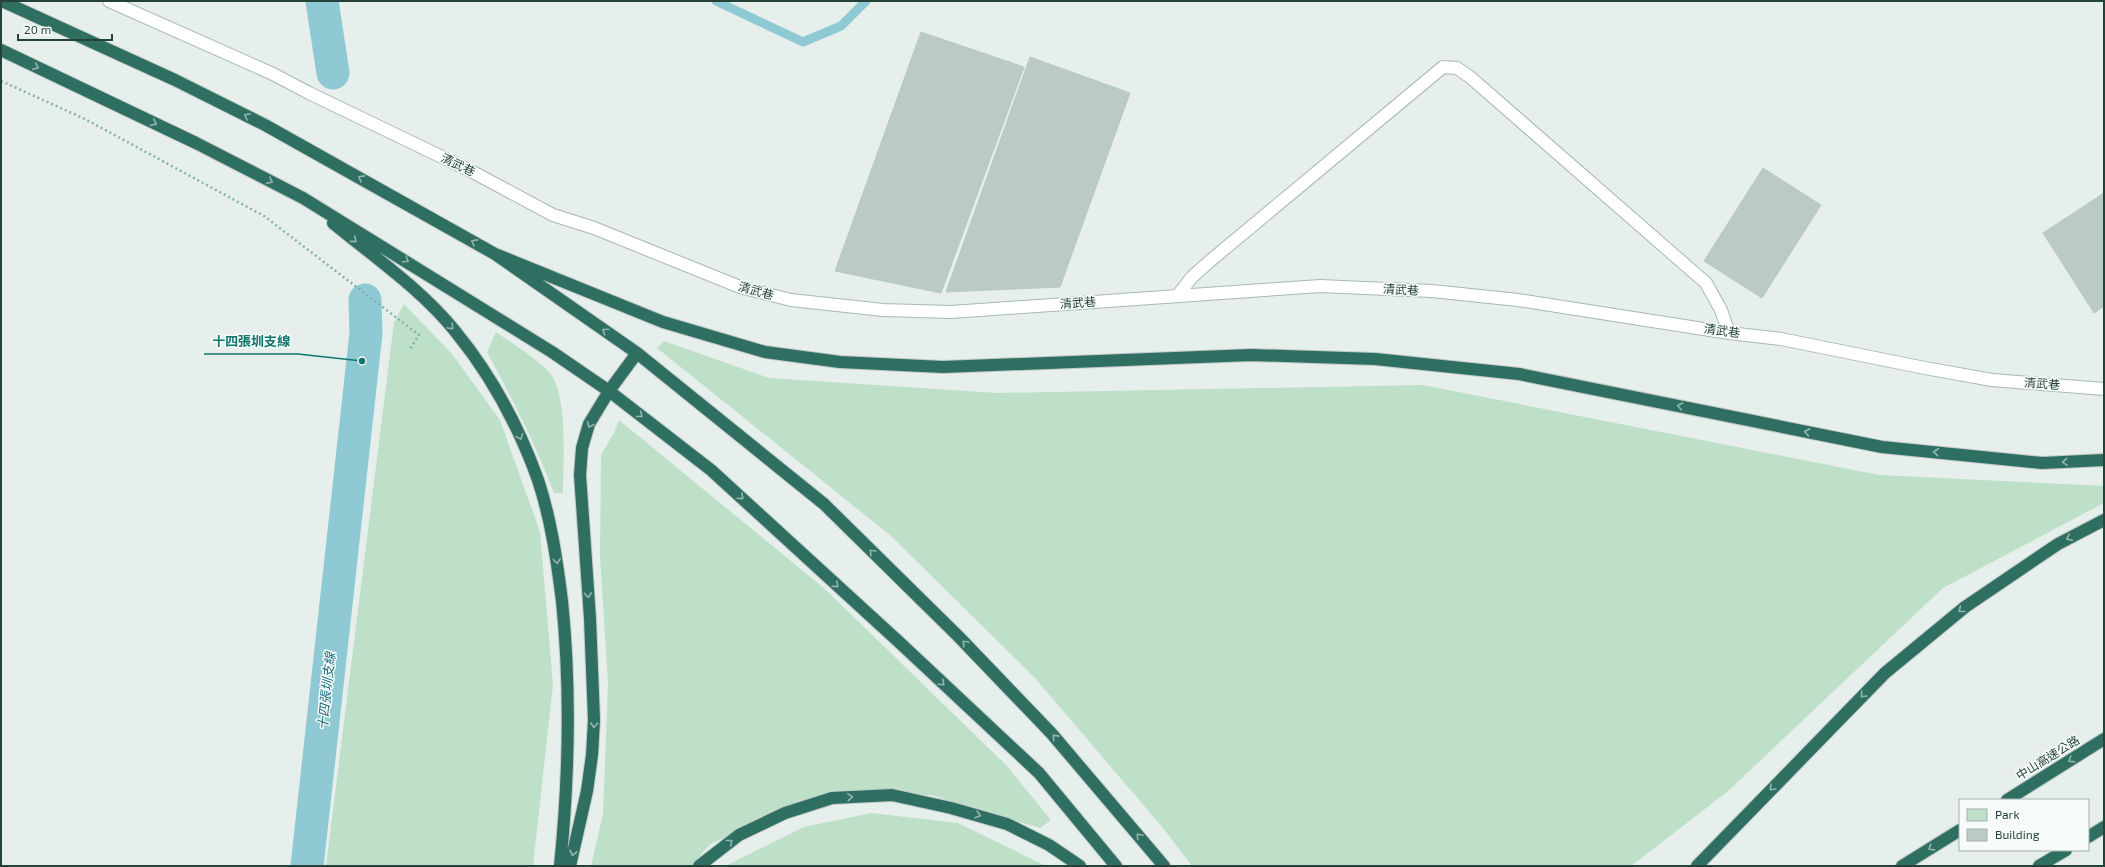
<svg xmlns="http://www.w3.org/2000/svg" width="2105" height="867" font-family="'Exo 2','Noto Sans TC',sans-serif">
<rect width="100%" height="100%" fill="#e6efeb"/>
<path fill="#bfe0c8" d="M404,304L452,354L500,420L540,532L553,685L533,866H326L394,322Z
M496,332C514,345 533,356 548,371C569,393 563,462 563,493H554C535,443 512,398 487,352Z
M664,341L769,378L998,393L1423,385L1879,475L2104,486V503L1943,588L1727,792L1631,866H1192L1163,828L1035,678L891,536L657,348Z
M619,420L825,589L1006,765L1051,820L1040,828L932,795L821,798L710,844L691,866H591L603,814L608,683L600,556L601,455L614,433Z
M871,813L958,823L1046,866H725L804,827Z"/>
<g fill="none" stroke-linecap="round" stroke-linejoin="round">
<path stroke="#8ec9d4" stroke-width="9" d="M716,1L803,42L841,26L866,1"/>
<path stroke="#8ec9d4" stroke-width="33" d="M322,1L333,73
M307,866L366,333L365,300"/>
</g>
<path fill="#bbcac4" stroke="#b8c9c2" d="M921,32L1024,67L941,293L835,271Z
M1030,57L1130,93L1060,287L946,292Z
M1763,168L1821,205L1762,298L1704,261Z
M2104,193V306L2094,313L2043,233Z"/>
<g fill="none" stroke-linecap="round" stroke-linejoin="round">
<defs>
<path id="service" d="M109,1L273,74L309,93L469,170L553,215L594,228L740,287L791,300L883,310L951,312L1320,286L1432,291L1518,300L1729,333L1781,339L1925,368L1992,380L2104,389
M1178,295L1192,277L1210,261L1443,67L1457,68L1470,77L1706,283L1721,310L1729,333"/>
<path id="motorway" d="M2,1L175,80L265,125L495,254L637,353L824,504L959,637L1052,734L1164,866
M1,50L196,143L303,198L552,352L609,391L711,470L899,642L1039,773L1116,866
M333,223C373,256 422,290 455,331C491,375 519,427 538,480C551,519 557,561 562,601C571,689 569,778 560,866
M495,254L663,322L765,352L840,362L943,367L1251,355L1375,359L1519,374L1882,447L2042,463L2104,460
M2007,800L2104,739
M2088,837L2104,827
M570,866L587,791L592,755L594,720L590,618L580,475L582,448L589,424L609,391L637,353
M699,866L739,835L785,813L832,798L892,795L951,808L1007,824L1049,845L1080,866
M1697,866L1885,673L1965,607L2058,544L2104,520
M1902,866L1960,830
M2039,866L2066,850"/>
</defs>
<use href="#service" stroke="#a8b8b2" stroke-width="14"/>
<use href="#motorway" stroke="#c2cac8" stroke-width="14"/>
<path stroke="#86b3a5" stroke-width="2.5" stroke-dasharray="2 3" stroke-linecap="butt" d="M1,81L85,119L264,216L419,335L410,349"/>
<use href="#service" stroke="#fff" stroke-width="12"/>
<use href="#motorway" stroke="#2f6f62" stroke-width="12"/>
</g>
<defs><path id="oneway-chevron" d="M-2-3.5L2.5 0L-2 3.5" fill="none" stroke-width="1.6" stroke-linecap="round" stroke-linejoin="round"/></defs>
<g stroke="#93b5ae">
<use href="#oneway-chevron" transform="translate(36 67) rotate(25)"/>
<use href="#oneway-chevron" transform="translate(247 116) rotate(-153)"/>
<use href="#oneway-chevron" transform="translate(154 123) rotate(26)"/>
<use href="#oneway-chevron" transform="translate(361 178) rotate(-151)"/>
<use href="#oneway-chevron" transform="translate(270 181) rotate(27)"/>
<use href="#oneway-chevron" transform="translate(354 240) rotate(40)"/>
<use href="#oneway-chevron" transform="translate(474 242) rotate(-151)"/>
<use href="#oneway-chevron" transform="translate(406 260) rotate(31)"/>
<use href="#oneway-chevron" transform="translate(451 327) rotate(47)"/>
<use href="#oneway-chevron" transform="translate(605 331) rotate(-145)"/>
<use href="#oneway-chevron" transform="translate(1680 406) rotate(-169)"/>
<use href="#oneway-chevron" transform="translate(640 415) rotate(38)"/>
<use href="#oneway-chevron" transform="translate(590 425) rotate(113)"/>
<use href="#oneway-chevron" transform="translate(1807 432) rotate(-169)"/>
<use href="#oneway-chevron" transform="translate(520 437) rotate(68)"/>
<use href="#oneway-chevron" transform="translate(1936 452) rotate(-174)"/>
<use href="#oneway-chevron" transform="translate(2065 462) rotate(177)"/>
<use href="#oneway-chevron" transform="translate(741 497) rotate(42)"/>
<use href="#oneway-chevron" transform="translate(2069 538) rotate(153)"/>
<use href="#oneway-chevron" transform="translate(872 552) rotate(-135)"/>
<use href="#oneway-chevron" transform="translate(557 561) rotate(82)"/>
<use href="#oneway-chevron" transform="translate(836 585) rotate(42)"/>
<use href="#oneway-chevron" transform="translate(588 595) rotate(85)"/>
<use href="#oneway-chevron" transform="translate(1961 610) rotate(141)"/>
<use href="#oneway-chevron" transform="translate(965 643) rotate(-134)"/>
<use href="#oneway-chevron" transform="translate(942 683) rotate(43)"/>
<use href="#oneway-chevron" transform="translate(1863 695) rotate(134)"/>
<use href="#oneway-chevron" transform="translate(594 725) rotate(93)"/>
<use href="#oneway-chevron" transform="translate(1055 737) rotate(-132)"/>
<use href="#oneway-chevron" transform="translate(2071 760) rotate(148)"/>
<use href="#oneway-chevron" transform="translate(1772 788) rotate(134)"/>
<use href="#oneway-chevron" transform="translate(850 797) rotate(-3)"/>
<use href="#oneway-chevron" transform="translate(978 815) rotate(16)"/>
<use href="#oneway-chevron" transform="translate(1139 836) rotate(-130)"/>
<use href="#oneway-chevron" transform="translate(730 842) rotate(-39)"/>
<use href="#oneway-chevron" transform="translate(1931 848) rotate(148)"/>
<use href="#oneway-chevron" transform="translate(573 853) rotate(102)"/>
</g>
<g text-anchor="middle" stroke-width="3" stroke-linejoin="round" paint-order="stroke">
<g font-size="12" fill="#24423a" stroke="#f7fbf9">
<text transform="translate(458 165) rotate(26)" y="4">清武巷</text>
<text transform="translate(1401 290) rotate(3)" y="4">清武巷</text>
<text transform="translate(756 291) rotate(16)" y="4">清武巷</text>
<text transform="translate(1078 303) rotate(-4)" y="4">清武巷</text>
<text transform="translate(1722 331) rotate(8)" y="4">清武巷</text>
<text transform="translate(2042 384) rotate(4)" y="4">清武巷</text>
<text transform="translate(2048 758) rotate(-32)" y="4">中山高速公路</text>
</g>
<g font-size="13" font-style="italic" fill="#1c6f80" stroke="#f7fbf9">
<text transform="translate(326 691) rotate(-84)" y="5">十四張圳支線</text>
</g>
</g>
<path fill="none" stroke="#0f766e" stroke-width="1.5" d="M362 361L298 354H204"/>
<circle fill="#0f766e" stroke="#f7fbf9" stroke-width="1.5" cx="362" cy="361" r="4"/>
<g font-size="13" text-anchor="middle" font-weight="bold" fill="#0f766e" stroke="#f7fbf9" stroke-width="3" stroke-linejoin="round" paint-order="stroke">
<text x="251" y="346">十四張圳支線</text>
</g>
<rect width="2105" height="867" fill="none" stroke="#24423a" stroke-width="4"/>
<rect x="1959" y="799" width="130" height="52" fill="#f7fbf9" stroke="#a3b1ad"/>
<rect x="1967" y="809" width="20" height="12" fill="#bfe0c8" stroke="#a3b1ad"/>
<text x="1995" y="819" font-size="12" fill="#24423a">Park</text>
<rect x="1967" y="829" width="20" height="12" fill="#bbcac4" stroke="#a3b1ad"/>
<text x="1995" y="839" font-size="12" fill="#24423a">Building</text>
<path d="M18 34v6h94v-6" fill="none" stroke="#24423a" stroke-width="2"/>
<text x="24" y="34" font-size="12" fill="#24423a" stroke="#f7fbf9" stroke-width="3" paint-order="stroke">20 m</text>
</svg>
